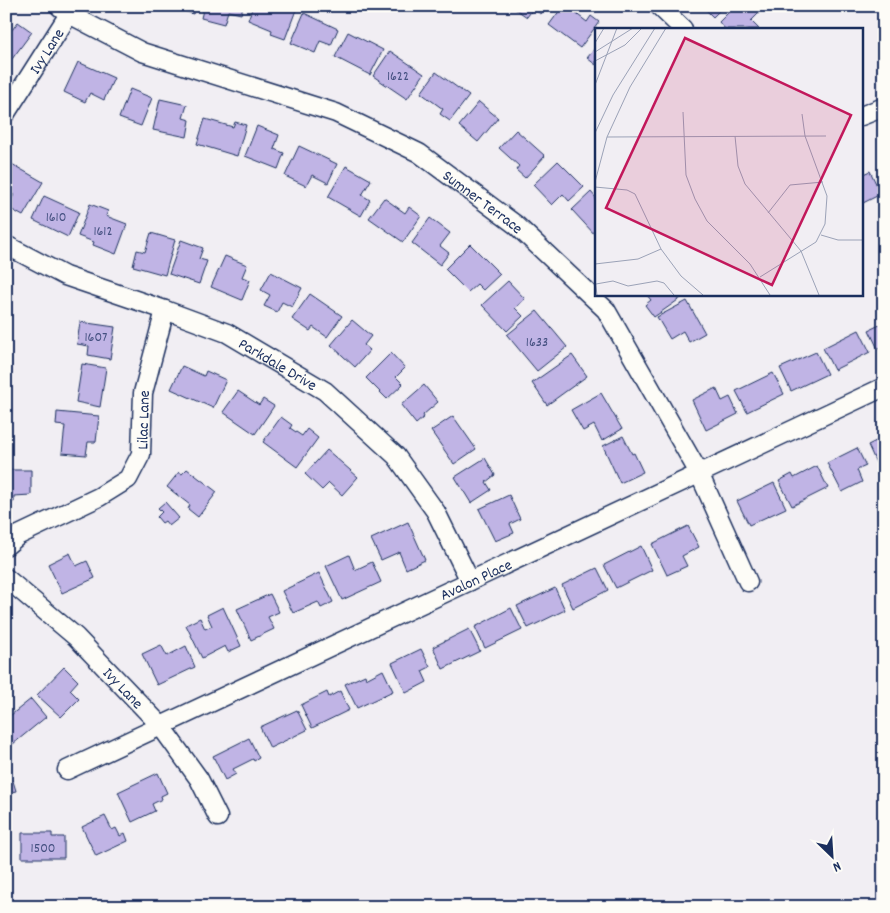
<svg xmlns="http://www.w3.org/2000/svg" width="890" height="913" font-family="Dekko,sans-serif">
<rect width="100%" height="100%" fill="#f1eef3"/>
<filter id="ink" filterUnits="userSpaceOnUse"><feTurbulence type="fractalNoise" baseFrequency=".02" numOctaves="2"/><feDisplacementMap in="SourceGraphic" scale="10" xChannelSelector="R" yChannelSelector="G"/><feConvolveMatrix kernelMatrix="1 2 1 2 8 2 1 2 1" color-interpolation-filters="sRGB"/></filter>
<g filter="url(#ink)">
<path fill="#c0b4e5" stroke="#1b2f5e" d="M174,6H196L193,14L174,8Z
M204,6H243L241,14L228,11L224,24L201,18Z
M253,6H286L296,10L285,39L271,34L272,30L248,20Z
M511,6H547L541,14L533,9L527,17Z
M563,6H566L587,22L591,16L599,22L580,48L549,25Z
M702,6H724L713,17Z
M735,6H752L759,13L751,21L759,29H725L719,22Z
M304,13L338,29L331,45L320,41L315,53L291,43Z
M18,22L32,32L12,59L6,55V25L12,30Z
M348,32L383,50L370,75L335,57Z
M596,47V65L587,58Z
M390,51L424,74L407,99L373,76Z
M78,62L114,78L104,100L90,93L85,102L64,92Z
M436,72L469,96L450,121L440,114L443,109L421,93Z
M130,89L152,98L141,126L119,118Z
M160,99L187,105L183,118L190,120L187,137L153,130Z
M479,102L498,118L478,142L459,126Z
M205,119L233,127L235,122L246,125L237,156L197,144Z
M257,126L279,135L274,149L284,153L278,169L245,156Z
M516,130L545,156L525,178L516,170L519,166L499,148Z
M299,146L337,164L328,183L312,175L306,186L285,176Z
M558,161L584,187L569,201L563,194L552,205L533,185Z
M10,163L43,182L23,216L7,207L14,195L6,191V170Z
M346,166L371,180L362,195L370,200L361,216L328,197Z
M870,171L881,194L861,204V175Z
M591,192L596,198V236L572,210Z
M44,196L79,212L68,237L33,220Z
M384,198L405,213L409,207L421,216L403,242L369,218Z
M90,204L108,211L106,216L127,224L116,254L93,245L94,242L78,236Z
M430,218L450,233L440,246L449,253L440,265L412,243Z
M151,233L175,240L165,275L133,266L137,250L145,252Z
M181,240L203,248L199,259L207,261L199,284L169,274Z
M470,244L500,274L483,290L477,284L468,292L445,269Z
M225,256L247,265L242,277L250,280L242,300L211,287Z
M271,272L302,288L292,307L282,302L277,312L264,306L270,295L261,290Z
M508,281L525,299L515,308L523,316L507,331L482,305Z
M310,294L342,316L327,337L313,327L310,331L292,319Z
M646,294H678L681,298L654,317L645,305L651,300Z
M687,301L705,333L689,342L683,331L670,339L657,317Z
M537,311L567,347L537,371L507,335Z
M352,320L371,336L364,345L370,350L355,367L331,345Z
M80,322L115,327L110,359L88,355L89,346L77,344Z
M884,323V347L878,349L869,330Z
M859,330L870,352L834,370L823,348Z
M816,352L827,374L791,391L780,368Z
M391,353L405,368L396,377L403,384L387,399L366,378Z
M572,355L587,376L547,405L532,383Z
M82,364L106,368L100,407L76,402Z
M182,366L204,376L206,371L226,380L213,408L171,389Z
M773,373L784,394L747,412L736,391Z
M424,385L438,402L423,415L424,417L416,424L401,405Z
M716,388L722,401L730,397L738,414L706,430L692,400Z
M238,391L259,405L263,399L274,406L255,434L223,412Z
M601,393L622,429L602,441L594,425L583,431L571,410Z
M57,412L99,416L96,442H88L86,455L62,453L65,426L56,425Z
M453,416L476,449L454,464L431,431Z
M281,417L292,425L290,428L302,436L307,429L318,438L297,467L263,442Z
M623,436L632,454L634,453L643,472L620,483L603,446Z
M884,437V462L877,465L868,445Z
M857,448L866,466L857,470L862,482L842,492L827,463Z
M327,450L358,477L342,495L329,483L322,490L305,474Z
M485,458L495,475L486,482L491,490L471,503L455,477Z
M817,466L828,488L792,506L779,481L792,474L794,478Z
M187,469L217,492L198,517L188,509L190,505L167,487L179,472L182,474Z
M6,470H31V495L14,496V502H6Z
M774,483L786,508L749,525L737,501Z
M509,495L520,519L510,524L514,533L495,541L479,509Z
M165,502L179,518L169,526L165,521L162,523L157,517L162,512L158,508Z
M408,522L425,560L406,569L399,552L381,560L371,539Z
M688,526L699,547L682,556L687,566L667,575L652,544Z
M641,546L652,570L616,588L604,565Z
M70,553L76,566L87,561L95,578L62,593L48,564Z
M349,555L355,570L372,562L381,582L342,600L326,566Z
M597,568L608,590L573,608L562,585Z
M319,573L333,602L321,608L318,602L293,613L282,591Z
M555,588L565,610L528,628L517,606Z
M270,594L279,612L268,617L274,629L251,640L237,609Z
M223,607L241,646L228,652L225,646L202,658L186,625L200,618L205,629L212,626L207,615Z
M511,608L522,630L485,648L475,627Z
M469,629L480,651L443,669L433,647Z
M161,645L167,656L186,646L195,667L157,685L142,654Z
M421,649L430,667L422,671L427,682L406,693L392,663Z
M64,667L78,681L70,690L79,699L61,717L37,695Z
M383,670L393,691L357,708L345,684L365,675L366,679Z
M340,691L349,710L312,728L301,705L327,692L329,697Z
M31,699L46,717L13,744L6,736V719Z
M297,710L307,730L270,748L260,727Z
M249,738L259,758L254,761L253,759L233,769L236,774L225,780L213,756Z
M158,773L167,793L161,796L162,799L152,804L155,811L132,822L118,792Z
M6,781H13L16,791L6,793Z
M105,816L112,830L116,828L120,836L125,833L128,841L96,856L82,827Z
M22,833H52V837H64V858H22Z"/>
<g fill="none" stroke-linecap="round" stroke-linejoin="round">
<defs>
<g id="minor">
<path id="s1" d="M59,6L69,14L142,52L336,113L419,153L516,225L606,310L699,473L748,582"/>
<path d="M659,6L683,29"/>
<path id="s2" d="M6,113L69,14"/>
<path d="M861,116L884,107"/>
<path id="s3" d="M6,245L65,276L165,310L227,333L325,391L396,456L436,512L470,581"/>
<path id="s4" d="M6,546L19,535L99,497L128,479L141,454L143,393L165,310"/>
<path id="s5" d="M6,578L76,637L160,725L199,779L218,817"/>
<path id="s6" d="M67,770L884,387"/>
</g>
</defs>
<use href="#minor" stroke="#1b2f5e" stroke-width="21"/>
<use href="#minor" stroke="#fdfcf7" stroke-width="18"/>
</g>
</g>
<g text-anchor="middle" stroke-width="5" stroke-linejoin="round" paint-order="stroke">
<g font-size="14" fill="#445080">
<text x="398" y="80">1622</text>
<text x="56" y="221">1610</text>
<text x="103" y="235">1612</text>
<text x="96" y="341">1607</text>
<text x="537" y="346">1633</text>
<text x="43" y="852">1500</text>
</g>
<g font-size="16" fill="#1b2f5e" stroke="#fdfcf7">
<text dy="6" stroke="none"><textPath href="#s2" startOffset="74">Ivy Lane</textPath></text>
<text dy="6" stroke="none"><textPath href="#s1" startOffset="471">Sumner Terrace</textPath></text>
<text dy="6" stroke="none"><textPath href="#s3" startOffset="298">Parkdale Drive</textPath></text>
<text dy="6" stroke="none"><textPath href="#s4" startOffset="202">Lilac Lane</textPath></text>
<text dy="6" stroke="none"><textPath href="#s6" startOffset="451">Avalon Place</textPath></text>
<text dy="6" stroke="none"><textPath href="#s5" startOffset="161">Ivy Lane</textPath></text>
</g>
</g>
<g transform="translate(595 28)">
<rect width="268" height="268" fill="#f1eef3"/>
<path fill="none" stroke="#9ba2b7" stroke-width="1" d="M0,15L9,0M0,24L38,0M0,33L30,17L47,0M0,57L22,0M88,84L91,147L100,171L112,193L155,236L175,267M0,105L18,67L60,0M140,108L143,138L150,156L206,223L224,267M12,109L231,108M0,154L12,109L35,59L71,0M0,159L32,162L40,166L66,221L86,248L108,267M173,185L195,157L228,154M226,207L243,212H268M0,236L43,231L66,221M165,249L221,214L230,196L232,168L210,108L207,86M0,251L2,267M1,256L18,253L33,258L62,253L69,255L79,267"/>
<path fill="#c2185b" fill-opacity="0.15" stroke="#c2185b" stroke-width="2.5" d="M90,10L256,87L177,257L11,180Z"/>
<rect width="268" height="268" fill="none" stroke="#1b2f5e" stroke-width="2.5"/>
</g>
<rect width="890" height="913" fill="none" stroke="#fdfcf7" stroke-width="25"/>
<rect x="12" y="12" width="865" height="888" fill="none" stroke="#1b2f5e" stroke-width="2" filter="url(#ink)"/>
<g transform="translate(832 856) rotate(155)" stroke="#fdfcf7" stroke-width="4" paint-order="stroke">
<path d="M0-4L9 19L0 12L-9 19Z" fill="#1b2f5e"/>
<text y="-8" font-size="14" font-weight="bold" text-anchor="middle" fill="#1b2f5e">N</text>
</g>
</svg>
